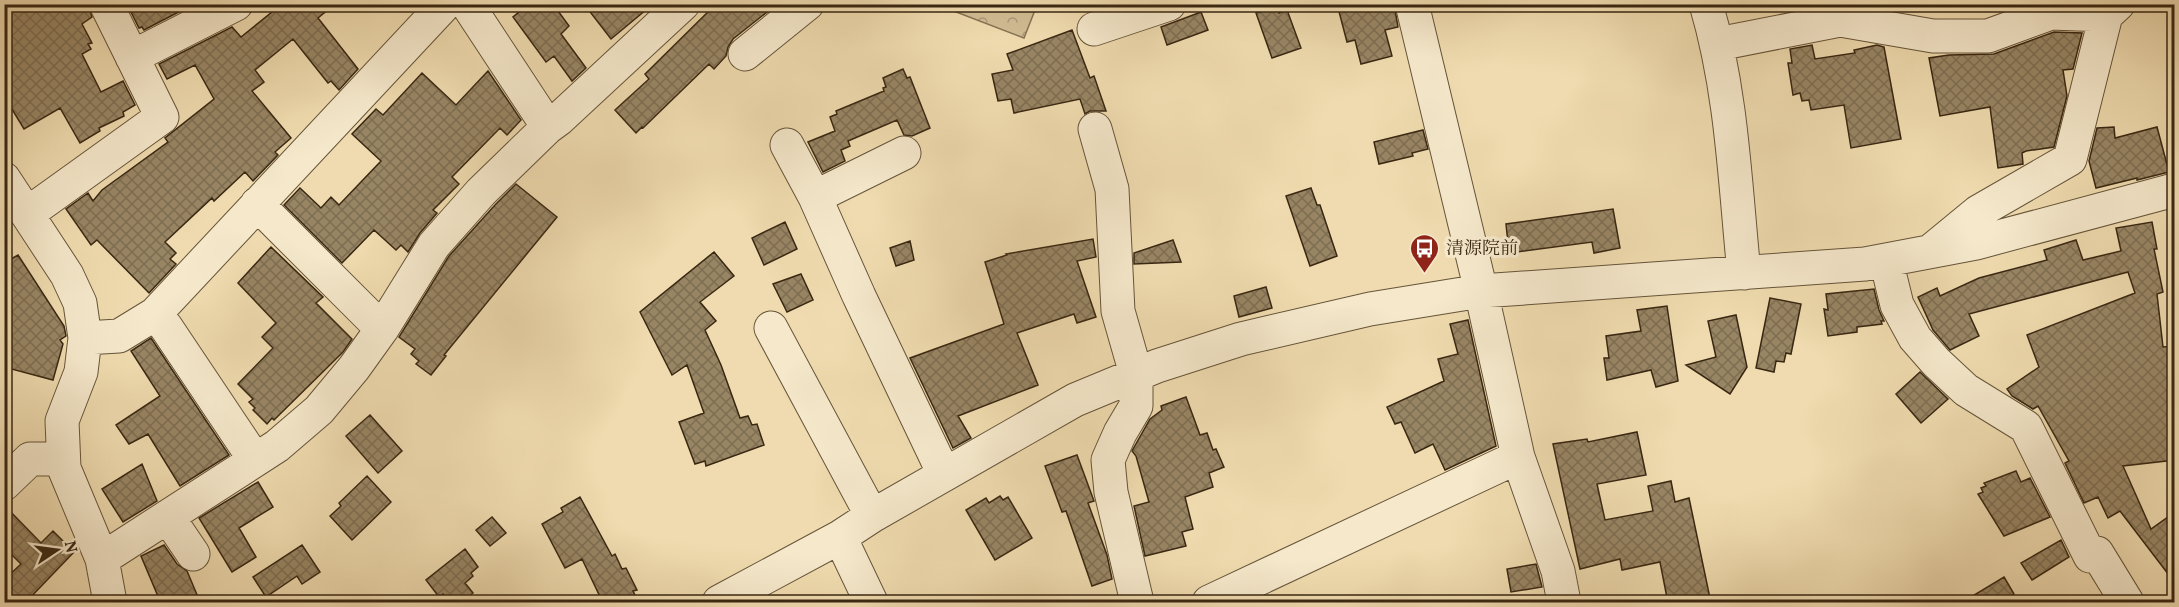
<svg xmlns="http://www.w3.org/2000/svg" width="2179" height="607" font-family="Vollkorn,'Noto Serif JP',serif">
<defs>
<pattern id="forest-crowns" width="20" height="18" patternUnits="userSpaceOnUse" patternTransform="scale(1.5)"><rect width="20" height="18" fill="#d0bc94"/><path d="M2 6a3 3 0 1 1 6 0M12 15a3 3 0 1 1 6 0" fill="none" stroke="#a97"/></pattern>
<pattern id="building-cross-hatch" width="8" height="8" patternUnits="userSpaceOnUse" patternTransform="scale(1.5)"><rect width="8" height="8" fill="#988564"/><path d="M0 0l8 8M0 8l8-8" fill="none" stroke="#7d6d51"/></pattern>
</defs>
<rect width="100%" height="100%" fill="#efdbaf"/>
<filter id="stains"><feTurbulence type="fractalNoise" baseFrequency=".00333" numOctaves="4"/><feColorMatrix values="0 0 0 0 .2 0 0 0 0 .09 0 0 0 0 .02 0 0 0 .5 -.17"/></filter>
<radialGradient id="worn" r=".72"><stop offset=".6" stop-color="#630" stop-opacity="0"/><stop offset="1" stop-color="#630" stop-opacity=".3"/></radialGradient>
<path fill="url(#forest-crowns)" stroke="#847253" stroke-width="1.5" d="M938,5H1037L1024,38Z"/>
<path fill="url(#building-cross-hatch)" stroke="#392712" stroke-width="1.5" d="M4,4H88L92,17L82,24L92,43L88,44L91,49L82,54L101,92L123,81L135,105L123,112L124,116L99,128L100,131L80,143L60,108L24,129L4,96Z
M127,4H194L144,30L142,27L139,28Z
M282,4H335L318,18L358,69L339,90L331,81L328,83L293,39L255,70L264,82L252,91L291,138L275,152L278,155L253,181L245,172L214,201L212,198L165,242L176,253L170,259L176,264L149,293L97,240L91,245L66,209L88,193L93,201L102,190L168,142L165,138L214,99L195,65L167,79L159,64L232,27L241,37Z
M529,4H553L569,26L561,34L586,68L572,81L554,56L546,62L513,17Z
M584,4H653L611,39Z
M716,4H777L733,39L728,47L726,56L714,69L709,64L643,128L642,127L636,133L615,110L649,79L645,74Z
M1337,4H1394L1398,27L1385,30L1392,56L1361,64L1355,40L1347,42Z
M1277,6L1279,13L1287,10L1301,48L1272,58L1256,13Z
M1201,12L1208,30L1167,45L1161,27Z
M1072,30L1090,78L1094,76L1106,111H1090L1085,114L1080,99L1014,113L1011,99L998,101L992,74L1013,70L1007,54Z
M2054,32L2082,33L2073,69L2063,70L2067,96L2054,147L2026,151L2022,153L2023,164L1998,168L1990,107L1940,116L1929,58L1949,55L1994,54Z
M1812,45L1815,59L1855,53L1854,50L1877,45L1884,47L1901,139L1851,148L1844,105L1811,110L1809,100L1802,101L1800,93L1793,95L1788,63H1792L1790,49Z
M903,69L907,78L910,77L930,128L912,136L904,135L897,120L848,141L850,146L841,150L845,161L823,172L808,142L835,131L830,117L837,114L836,111L884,91L883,88L886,87L883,78Z
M488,71L521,120L507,135L500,128L452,177L459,184L433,210L437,213L420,233L408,252L401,245L396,250L374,230L342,263L284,205L300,188L321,208L331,197L339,205L381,161L352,134L376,109L383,115L422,73L456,105Z
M2114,127L2115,138L2157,127L2169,172L2137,180V178L2096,188L2089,161L2097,128Z
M1423,130L1428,149L1412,153L1413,156L1379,164L1374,142Z
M516,184L557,217L444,355L446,356L431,375L416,364L419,361L411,354L415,349L399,337L449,256L495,205Z
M1311,188L1317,205H1320L1337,256L1310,266L1286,196Z
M1613,209L1620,248L1594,253L1592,242L1509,253L1506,224Z
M785,222L797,249L764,265L752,238Z
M2152,222L2157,249H2154L2163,292L2157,294L2163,347L2175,346V371H2172L2174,391L2171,392L2175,420V460L2123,466L2151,529L2175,512V583L2120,511L2108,518L2098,497L2084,503L2065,463L2069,461L2038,406L2033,409L2012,396L2007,389L2039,367L2027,335L2135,293L2128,272L1969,314L1979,336L1950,350L1933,330L1918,297L1937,288L1940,296L1979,278L2047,260L2044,250L2076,240L2083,260L2121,251L2116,228Z
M1093,239L1096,257L1077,261L1096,317L1077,323L1074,314L1017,333L1038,385L958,416L971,438L953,448L910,358L1004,324L985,262L1007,255L1006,254Z
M1173,240L1181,262L1134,264V253Z
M910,241L914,260L896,266L890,248Z
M271,247L323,297L316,303L352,339L343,352L274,420L272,418L267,424L253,410L255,408L249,402L253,399L238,384L273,348L262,337L276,323L238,283Z
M714,252L734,276L700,302L716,321L705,330L721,365L740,418L748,416L752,425L757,424L764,445L706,466L705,461L695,464L679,422L704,413L687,365L672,375L640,312Z
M18,255L64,326L66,336L60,340L63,344L53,380L4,367V263Z
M801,274L813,300L787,312L773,284Z
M1266,287L1272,308L1239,317L1234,296Z
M1874,289L1879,310L1884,321H1881L1882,324L1857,327V332L1828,336L1824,309L1828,310L1826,294Z
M1770,298L1801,304L1791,354L1786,353L1784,362L1776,361L1774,372L1756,368Z
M1667,306L1678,381L1656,387L1651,370L1607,380L1604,358H1609L1606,336L1641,331L1637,310Z
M1736,315L1747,367L1730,394L1686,365L1716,357L1708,321Z
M1468,320L1496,446L1445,470L1433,444L1415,453L1401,422L1395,424L1387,407L1444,381L1438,359L1458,354L1450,324Z
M151,338L229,455L180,486L148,434L129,444L116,425L160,396L131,351Z
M1920,372L1948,399L1921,423L1896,394Z
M1186,397L1200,435L1207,433L1213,450L1216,449L1224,467L1209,473L1213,487L1185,497L1193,529L1182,532L1186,546L1145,556L1134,506L1149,502L1136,456L1132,451L1150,419L1162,410L1161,406Z
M370,415L402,451L378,473L346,436Z
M1637,432L1646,475L1597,484L1605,520L1653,511L1648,486L1671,481L1675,502L1689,498L1711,603H1668L1660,562L1622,570L1620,559L1580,569L1553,444L1587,439L1588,442Z
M1077,455L1094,501L1088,503L1107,555L1112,579L1092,586L1066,511L1062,512L1045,466Z
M142,464L157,501L123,522L102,489Z
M2016,471L2021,482L2030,478L2050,517L2004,536L1978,494L1983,492L1981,488L1986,486L1984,483Z
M367,476L391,502L352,540L330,516L341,506L339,503Z
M258,482L273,507L239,528L256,557L232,572L199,518Z
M1000,496L1003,500L1008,497L1032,538L995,560L966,510L986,498L989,503Z
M580,497L612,556L615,554L622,569L626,568L637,590L633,591L639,603H603L582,559L565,568L542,524L563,512L561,508Z
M4,505L41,543L53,531L74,552L25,603H4V580L21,564L4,547Z
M492,517L506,533L490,546L476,530Z
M2061,540L2069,557L2032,580L2021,563Z
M164,545L177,564L187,571L198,597L185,603H175L172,596L160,601L141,556Z
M302,545L320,572L302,584L297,576L266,597L253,577Z
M465,549L478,567L471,573L473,576L465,583L473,593L461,603H450L443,594L439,597L426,580Z
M1536,564L1542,587L1511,592L1507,569Z
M2004,577L2014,594L1999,603H1961Z"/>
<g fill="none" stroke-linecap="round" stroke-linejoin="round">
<defs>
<path id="minor" d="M467,4L548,127
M1412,4L1481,291L1518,457L1558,571L1564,602
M1706,4C1732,92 1735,183 1744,273
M1094,29L1169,4
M1718,44L1840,20L1933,36H1988L2051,13L2106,15
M745,54L807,4
M132,57L236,4
M1095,129L1112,189L1118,311L1136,374V406L1120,433L1108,460L1111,492L1137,602
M787,145L815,197L859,296L944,474
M4,179L67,275L80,303L85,338L81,372L62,421L64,468L102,559L110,602
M815,197L904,153
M257,204L382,329
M27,214L162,117L106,4
M1933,249L1978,212L2070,159L2106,15L2118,4
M1886,260L1897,305L1915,338L1936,362L1966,390L2026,427L2090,556
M155,314L166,327L255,460
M771,328L872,516
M85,338L119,336L155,314L445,4
M4,484L30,459H63
M168,517L193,554
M840,537L871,602
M2097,553L2127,602
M102,559L277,446L319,410L354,368L382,329L434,245L481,192L548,127L559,119L683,4
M719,602L840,537L872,516L1075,400L1157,366L1241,339L1370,309L1481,291L1865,264L1976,243L2174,190
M1209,602L1518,457"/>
</defs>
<use href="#minor" stroke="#665439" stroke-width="35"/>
<use href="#minor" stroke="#f5e8cb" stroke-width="33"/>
</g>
<defs>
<symbol id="bus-pin" viewBox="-11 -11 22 30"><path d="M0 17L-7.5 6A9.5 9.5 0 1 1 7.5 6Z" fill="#8f2418" stroke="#f5e8cb"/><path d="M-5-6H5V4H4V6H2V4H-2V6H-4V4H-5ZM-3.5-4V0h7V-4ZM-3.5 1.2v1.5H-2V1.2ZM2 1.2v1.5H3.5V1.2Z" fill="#fff"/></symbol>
</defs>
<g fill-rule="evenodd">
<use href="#bus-pin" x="1408" y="232" width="33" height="45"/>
</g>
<g text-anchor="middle" stroke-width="6" stroke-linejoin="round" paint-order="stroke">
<g font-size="18" fill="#392712" stroke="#f5e8cb" text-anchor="start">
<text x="1446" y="254">清源院前</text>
</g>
</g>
<rect width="2179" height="607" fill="none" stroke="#efdbaf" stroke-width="24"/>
<rect x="6" y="6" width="2167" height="595" fill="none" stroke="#392712" stroke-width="3"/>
<rect x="12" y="12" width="2155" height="583" fill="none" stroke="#392712" stroke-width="1.5"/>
<g transform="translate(57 550) rotate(77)" stroke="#f5e8cb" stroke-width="4.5" paint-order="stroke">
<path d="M0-4.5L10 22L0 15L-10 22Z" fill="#392712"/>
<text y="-9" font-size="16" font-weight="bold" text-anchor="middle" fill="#392712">N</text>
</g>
<rect width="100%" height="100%" filter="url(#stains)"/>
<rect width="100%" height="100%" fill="url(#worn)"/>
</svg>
